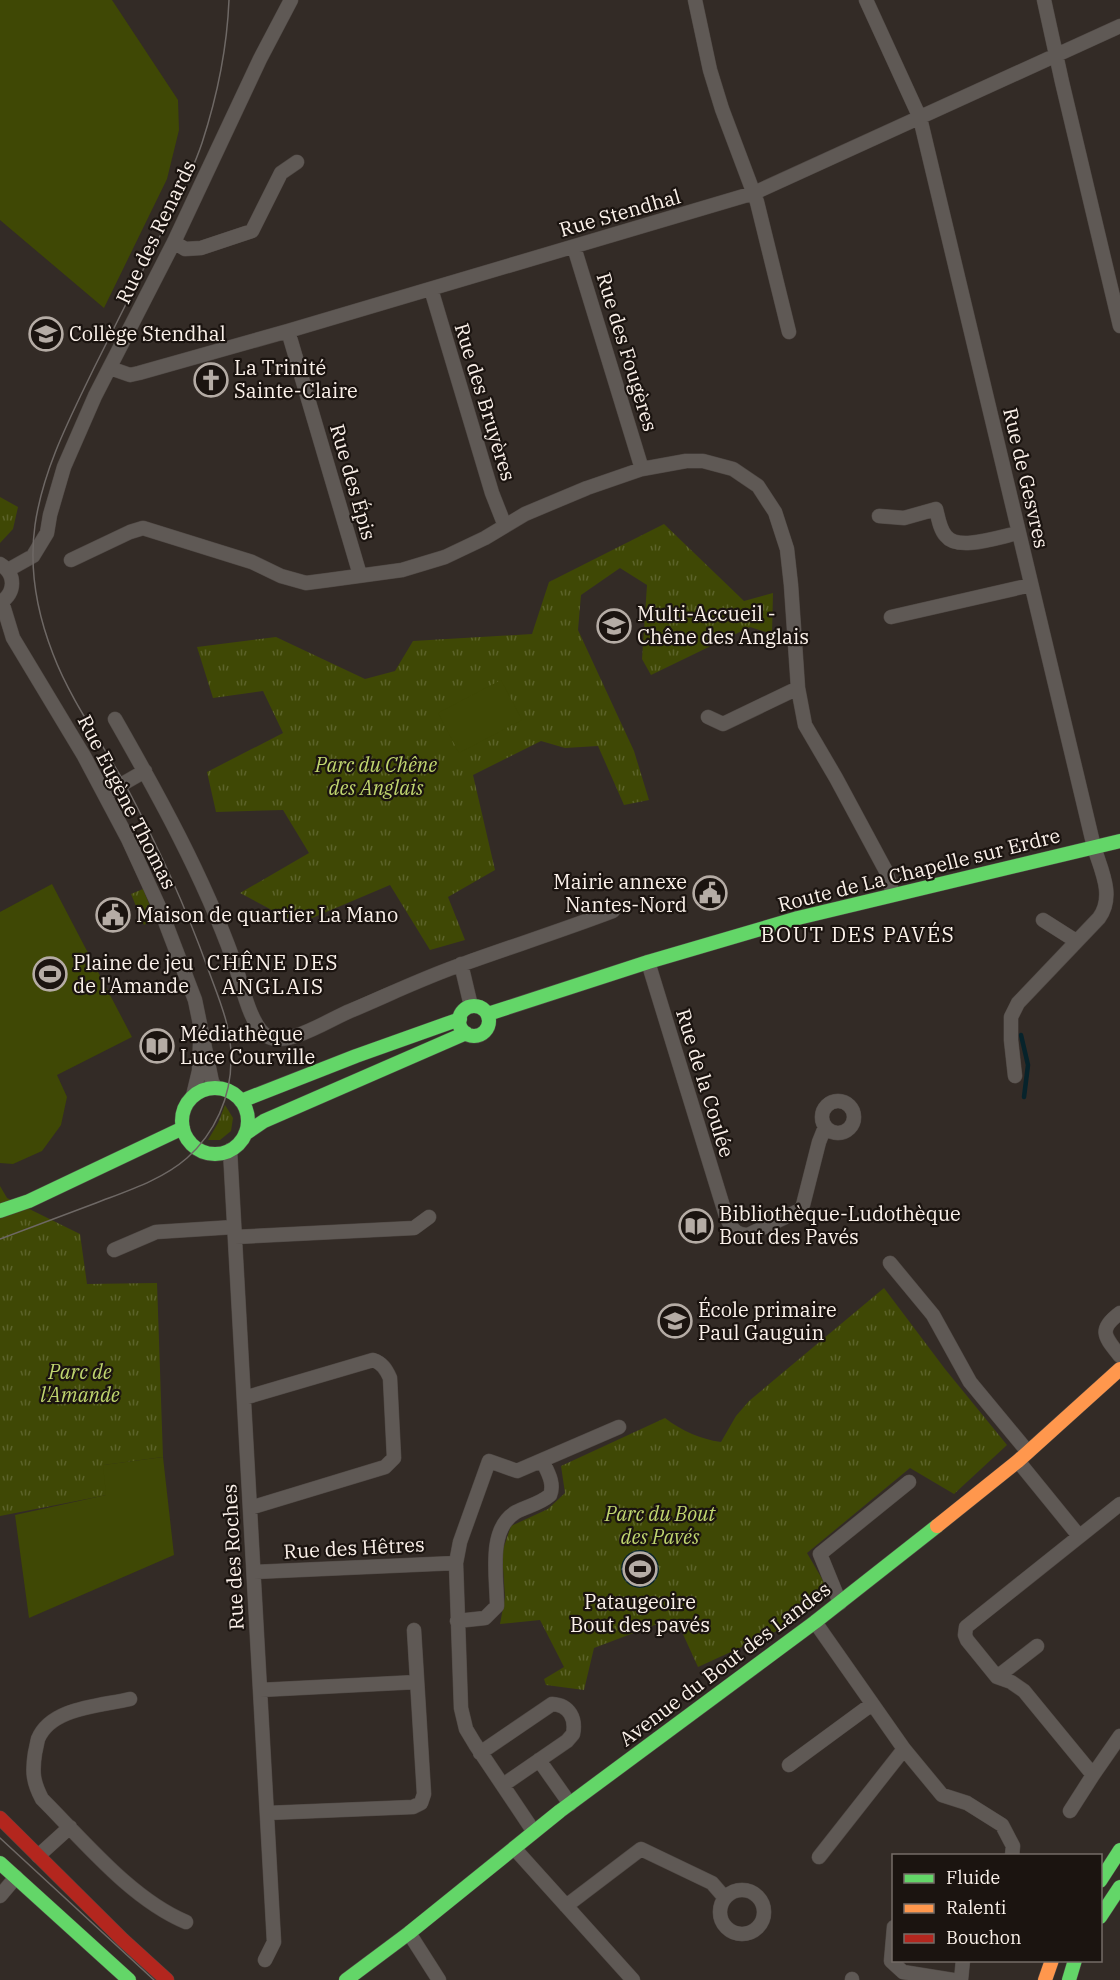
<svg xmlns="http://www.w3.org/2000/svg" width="1120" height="1980" font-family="'IBM Plex Serif',serif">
<defs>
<pattern id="grass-tufts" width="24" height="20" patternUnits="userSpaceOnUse" patternTransform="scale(1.5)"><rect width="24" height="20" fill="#3f4805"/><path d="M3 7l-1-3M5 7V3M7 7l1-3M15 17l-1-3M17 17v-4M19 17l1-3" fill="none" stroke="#5c632a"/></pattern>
<pattern id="water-waves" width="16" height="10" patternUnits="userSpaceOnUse" patternTransform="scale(1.5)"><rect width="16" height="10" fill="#07232b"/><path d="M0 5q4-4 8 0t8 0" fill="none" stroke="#2c434a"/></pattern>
</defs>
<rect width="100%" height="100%" fill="#332b26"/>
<path fill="url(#grass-tufts)" d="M0,497L18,507L13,529L0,543Z
M664,524L744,601L773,593L772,634L750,627L651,675L642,659L647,585L620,568L581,595L578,630L634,751L649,800L624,805L598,746L565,748L541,741L473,775L495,870L448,897L465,940L430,950L390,885L298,924L240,893L309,853L283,810L216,812L207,772L283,733L263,691L213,698L197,647L276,637L365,679L395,671L413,641L532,634L549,582Z
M143,889L155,918L144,925L131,894Z
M225,1105L233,1118L231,1131L220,1140H208L218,1123Z
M0,1186L7,1198L80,1234L87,1284L157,1283L163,1457L104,1465L107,1495L0,1516Z
M884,1288L945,1369L1007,1445L954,1494L910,1468L807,1553L828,1589L790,1625L698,1667L682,1632L668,1620L594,1648L584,1690L546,1685L544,1679L564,1667L540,1620L500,1624L505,1597L502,1552L511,1526L548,1509L565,1493L561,1466L665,1418C682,1431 700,1439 721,1442L736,1416L749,1401Z"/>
<path fill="#3f4805" d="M0,0H112L178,100L179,130L167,179L104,308L0,220Z
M501,680L522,720L459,753L438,713Z
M52,884L132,1037L57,1075L67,1097L61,1125L42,1151L13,1164L0,1163V912Z
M163,1457L174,1555L29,1618L15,1515L106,1495L103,1465Z"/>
<path fill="url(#water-waves)" d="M621 1569a19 19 0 1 1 38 0a19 19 0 1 1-38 0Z"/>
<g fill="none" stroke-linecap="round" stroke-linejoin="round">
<path stroke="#07232b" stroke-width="4.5" d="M1021,1035L1028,1065L1024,1097"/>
<defs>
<path id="street" d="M695,0L710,70L722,109L757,202L789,332
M866,0L920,118L1094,847C1101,870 1115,896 1099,918L1018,1003L1011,1017V1040L1015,1076
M1044,0L1062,82L1120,326
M174,242L185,249L201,248L252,231L281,173L297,162
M574,247L642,469
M431,289L492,493L505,526
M288,331L360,575
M110,368L130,375L139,373L288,331L754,193L1120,26
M879,516L904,518L936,509C938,517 940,530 946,536C958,552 1001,536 1019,533
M71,560L130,532L143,528L252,562L281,576L306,583L329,580L402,570L445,557L485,538L525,514L587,488L642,469L686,461H703L733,469L758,486L775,512L787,549L791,585L798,688L805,725L836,778L886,871L893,894
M0,564C16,574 16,592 0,603
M8,570L33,556L47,533L50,515L64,467L95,396L174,242L260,59L291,0
M2,602L13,638L84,756L128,839L161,911L195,1000L212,1082L216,1088
M891,617L1031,585
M708,717L723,724L798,688
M115,719C159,796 203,876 233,959C241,979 249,1025 267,1036C287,1048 330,1019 350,1011C388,995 425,977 463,964C513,946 563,930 613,911
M105,794L145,771
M1043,920L1076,941
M648,962L726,1216C731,1227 734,1235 748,1235L800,1210L803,1205L819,1142L825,1127
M461,964L471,1006
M193,1096L199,1071L200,1044
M822 1117a16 16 0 1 1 32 0a16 16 0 1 1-32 0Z
M230,1150L274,1942L265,1960
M235,1237L414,1228L429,1217
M114,1250L156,1232L234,1227
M890,1263L933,1315L970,1382L1028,1452
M1120,1313C1097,1330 1105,1337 1120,1356
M244,1398L373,1360C382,1363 386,1369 390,1378L394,1458L385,1467L250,1508
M1018,1461L1079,1536
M1120,1504L966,1627L965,1635L967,1640L997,1677L1011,1682L1024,1691L1093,1775L1120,1736
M254,1572L456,1563
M840,1603L820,1554L909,1482
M457,1621L485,1618L497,1606C497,1577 487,1529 516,1512C527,1506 540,1504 550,1495C555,1483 547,1471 542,1460
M815,1622L904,1749L942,1795L967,1803L1002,1825L1013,1846L1012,1856
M997,1677L1037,1646
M260,1690L417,1682
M130,1699C101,1706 51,1707 38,1739C37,1743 36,1749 35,1753C32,1772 33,1782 42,1799C84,1841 131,1899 186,1922
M480,1753L552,1704C570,1705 576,1719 573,1734L567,1741L503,1785
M539,1760L570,1804
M789,1765L872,1704
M1070,1811L1093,1775
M267,1813L413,1807L421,1803L424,1794L414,1630
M534,1832L475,1744L466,1729L461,1708L456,1563L460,1542L489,1461L517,1471L619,1427
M514,1848L633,1980
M38,1856L70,1827
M819,1857L904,1749
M720 1912a22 22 0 1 1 44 0a22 22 0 1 1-44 0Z
M0,1896L16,1877
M566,1906L641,1849L712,1883L725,1898
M894,1927L891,1961L903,1972L953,1980
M409,1933L439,1980
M852,1980V1979
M961,1980L963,1960"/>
<path id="fast" d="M459 1021a15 15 0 1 1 30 0a15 15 0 1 1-30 0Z
M488,1014L648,962L798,918L1120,841
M182 1121a33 33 0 1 1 66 0a33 33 0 1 1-66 0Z
M241,1101L356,1056L460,1019
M245,1134L264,1121L466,1033
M0,1211L29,1201L183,1128
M0,1863L129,1980
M1100,1881L1120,1850
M1100,1917L1120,1887
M346,1980L409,1933L560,1811L815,1622L937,1526
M1069,1980L1075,1960"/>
<path id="slow" d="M937,1526L1018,1461L1120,1369
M1045,1980L1052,1960"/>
<path id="jam" d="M0,1818L123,1940L167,1980"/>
</defs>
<use href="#street" stroke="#4f4844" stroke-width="15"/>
<use href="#fast" stroke="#4f4844" stroke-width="15"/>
<use href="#slow" stroke="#4f4844" stroke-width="15"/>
<use href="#jam" stroke="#4f4844" stroke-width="15"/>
<use href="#street" stroke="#5f5955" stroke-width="14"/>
<use href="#fast" stroke="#63d668" stroke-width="14"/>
<use href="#slow" stroke="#ff974d" stroke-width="14"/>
<use href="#jam" stroke="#b3261e" stroke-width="14"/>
<path stroke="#6e6865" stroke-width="1.5" d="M0,1239C32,1227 64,1215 96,1203C127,1191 162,1180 187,1158C215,1133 231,1097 231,1060C232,1028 219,999 208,969C185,905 156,842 124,782C100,740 70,699 53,654C37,613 29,568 35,525C43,469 70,418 94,368C117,322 140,276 163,230C177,202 192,173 202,143C217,97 227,49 229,0
M0,1838L154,1980"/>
</g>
<defs>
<symbol id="school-ring" viewBox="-11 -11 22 22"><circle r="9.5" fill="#1b1410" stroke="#b5aca5" stroke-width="1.5"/><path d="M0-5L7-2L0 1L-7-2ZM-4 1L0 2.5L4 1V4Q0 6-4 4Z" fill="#b5aca5"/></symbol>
<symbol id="church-ring" viewBox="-11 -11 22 22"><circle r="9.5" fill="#1b1410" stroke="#b5aca5" stroke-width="1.5"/><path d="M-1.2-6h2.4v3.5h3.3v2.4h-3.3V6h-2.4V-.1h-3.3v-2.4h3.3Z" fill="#b5aca5"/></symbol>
<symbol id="civic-ring" viewBox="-11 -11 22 22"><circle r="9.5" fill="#1b1410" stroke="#b5aca5" stroke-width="1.5"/><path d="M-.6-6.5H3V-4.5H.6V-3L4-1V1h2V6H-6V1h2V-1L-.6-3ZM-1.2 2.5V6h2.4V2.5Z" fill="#b5aca5"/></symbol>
<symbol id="stadium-ring" viewBox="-11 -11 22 22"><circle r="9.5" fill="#1b1410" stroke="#b5aca5" stroke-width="1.5"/><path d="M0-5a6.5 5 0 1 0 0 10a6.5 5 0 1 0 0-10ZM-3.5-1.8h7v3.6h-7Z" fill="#b5aca5"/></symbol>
<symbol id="library-ring" viewBox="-11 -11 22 22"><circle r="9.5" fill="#1b1410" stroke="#b5aca5" stroke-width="1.5"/><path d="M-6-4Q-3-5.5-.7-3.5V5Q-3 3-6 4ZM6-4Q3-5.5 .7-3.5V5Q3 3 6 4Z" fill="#b5aca5"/></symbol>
</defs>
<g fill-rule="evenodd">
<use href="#school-ring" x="27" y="315" width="38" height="38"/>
<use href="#church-ring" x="192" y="361" width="38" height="38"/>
<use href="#school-ring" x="595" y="607" width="38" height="38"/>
<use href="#civic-ring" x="691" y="874" width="38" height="38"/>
<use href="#civic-ring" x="94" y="896" width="38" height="38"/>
<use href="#stadium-ring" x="31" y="955" width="38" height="38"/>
<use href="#library-ring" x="138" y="1027" width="38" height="38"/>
<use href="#library-ring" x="677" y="1207" width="38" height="38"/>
<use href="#school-ring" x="656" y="1302" width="38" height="38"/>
<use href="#stadium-ring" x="621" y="1550" width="38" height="38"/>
</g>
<g text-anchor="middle" stroke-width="4.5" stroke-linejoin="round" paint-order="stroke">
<g font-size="20" fill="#fbf1ea" stroke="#1b1410">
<text transform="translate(620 213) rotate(-16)" y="7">Rue Stendhal</text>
<text transform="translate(156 232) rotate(-64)" y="7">Rue des Renards</text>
<text transform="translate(627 352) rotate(73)" y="7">Rue des Fougères</text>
<text transform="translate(485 402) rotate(73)" y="7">Rue des Bruyères</text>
<text transform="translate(1026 478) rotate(77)" y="7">Rue de Gesvres</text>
<text transform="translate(353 482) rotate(74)" y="7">Rue des Épis</text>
<text transform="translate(127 802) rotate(63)" y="7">Rue Eugène Thomas</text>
<text transform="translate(919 870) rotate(-14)" y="7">Route de La Chapelle sur Erdre</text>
<text transform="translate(705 1083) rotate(73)" y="7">Rue de la Coulée</text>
<text transform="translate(354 1548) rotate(-3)" y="7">Rue des Hêtres</text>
<text transform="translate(233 1557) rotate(-93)" y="7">Rue des Roches</text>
<text transform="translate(725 1664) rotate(-37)" y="7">Avenue du Bout des Landes</text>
</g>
<g font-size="20" fill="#fbf1ea" stroke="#1b1410" text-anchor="start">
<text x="69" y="341">Collège Stendhal</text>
<text x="234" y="375">La Trinité<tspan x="234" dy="23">Sainte-Claire</tspan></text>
<text x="637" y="621">Multi-Accueil -<tspan x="637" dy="23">Chêne des Anglais</tspan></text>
<text x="687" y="889" text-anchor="end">Mairie annexe<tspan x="687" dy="23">Nantes-Nord</tspan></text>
<text x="136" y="922">Maison de quartier La Mano</text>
<text x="73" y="970">Plaine de jeu<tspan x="73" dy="23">de l'Amande</tspan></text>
<text x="180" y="1041">Médiathèque<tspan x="180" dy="23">Luce Courville</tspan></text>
<text x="719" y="1221">Bibliothèque-Ludothèque<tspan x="719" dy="23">Bout des Pavés</tspan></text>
<text x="698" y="1317">École primaire<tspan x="698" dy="23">Paul Gauguin</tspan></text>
<text x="640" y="1609" text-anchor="middle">Pataugeoire<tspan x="640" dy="23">Bout des pavés</tspan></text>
</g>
<g font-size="20" font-style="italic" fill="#c0d66f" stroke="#1b1410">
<text x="376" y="772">Parc du Chêne<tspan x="376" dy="23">des Anglais</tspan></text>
<text x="80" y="1379">Parc de<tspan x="80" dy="23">l'Amande</tspan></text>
<text x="660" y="1521">Parc du Bout<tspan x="660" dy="23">des Pavés</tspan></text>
</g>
<g font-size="21" letter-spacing="1.5" fill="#fbf1ea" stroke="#1b1410">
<text x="858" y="942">BOUT DES PAVÉS</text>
<text x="273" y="970">CHÊNE DES<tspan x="273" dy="24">ANGLAIS</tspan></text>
</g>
</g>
<rect x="892" y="1854" width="210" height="108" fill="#1b1410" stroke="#756c67" stroke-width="1.5"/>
<rect x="904" y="1874" width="30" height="9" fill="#63d668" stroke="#756c67" stroke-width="1.5"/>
<text x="946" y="1884" font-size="18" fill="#fbf1ea">Fluide</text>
<rect x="904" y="1904" width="30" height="9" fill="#ff974d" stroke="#756c67" stroke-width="1.5"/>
<text x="946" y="1914" font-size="18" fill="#fbf1ea">Ralenti</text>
<rect x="904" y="1934" width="30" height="9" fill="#b3261e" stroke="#756c67" stroke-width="1.5"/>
<text x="946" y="1944" font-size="18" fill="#fbf1ea">Bouchon</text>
</svg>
